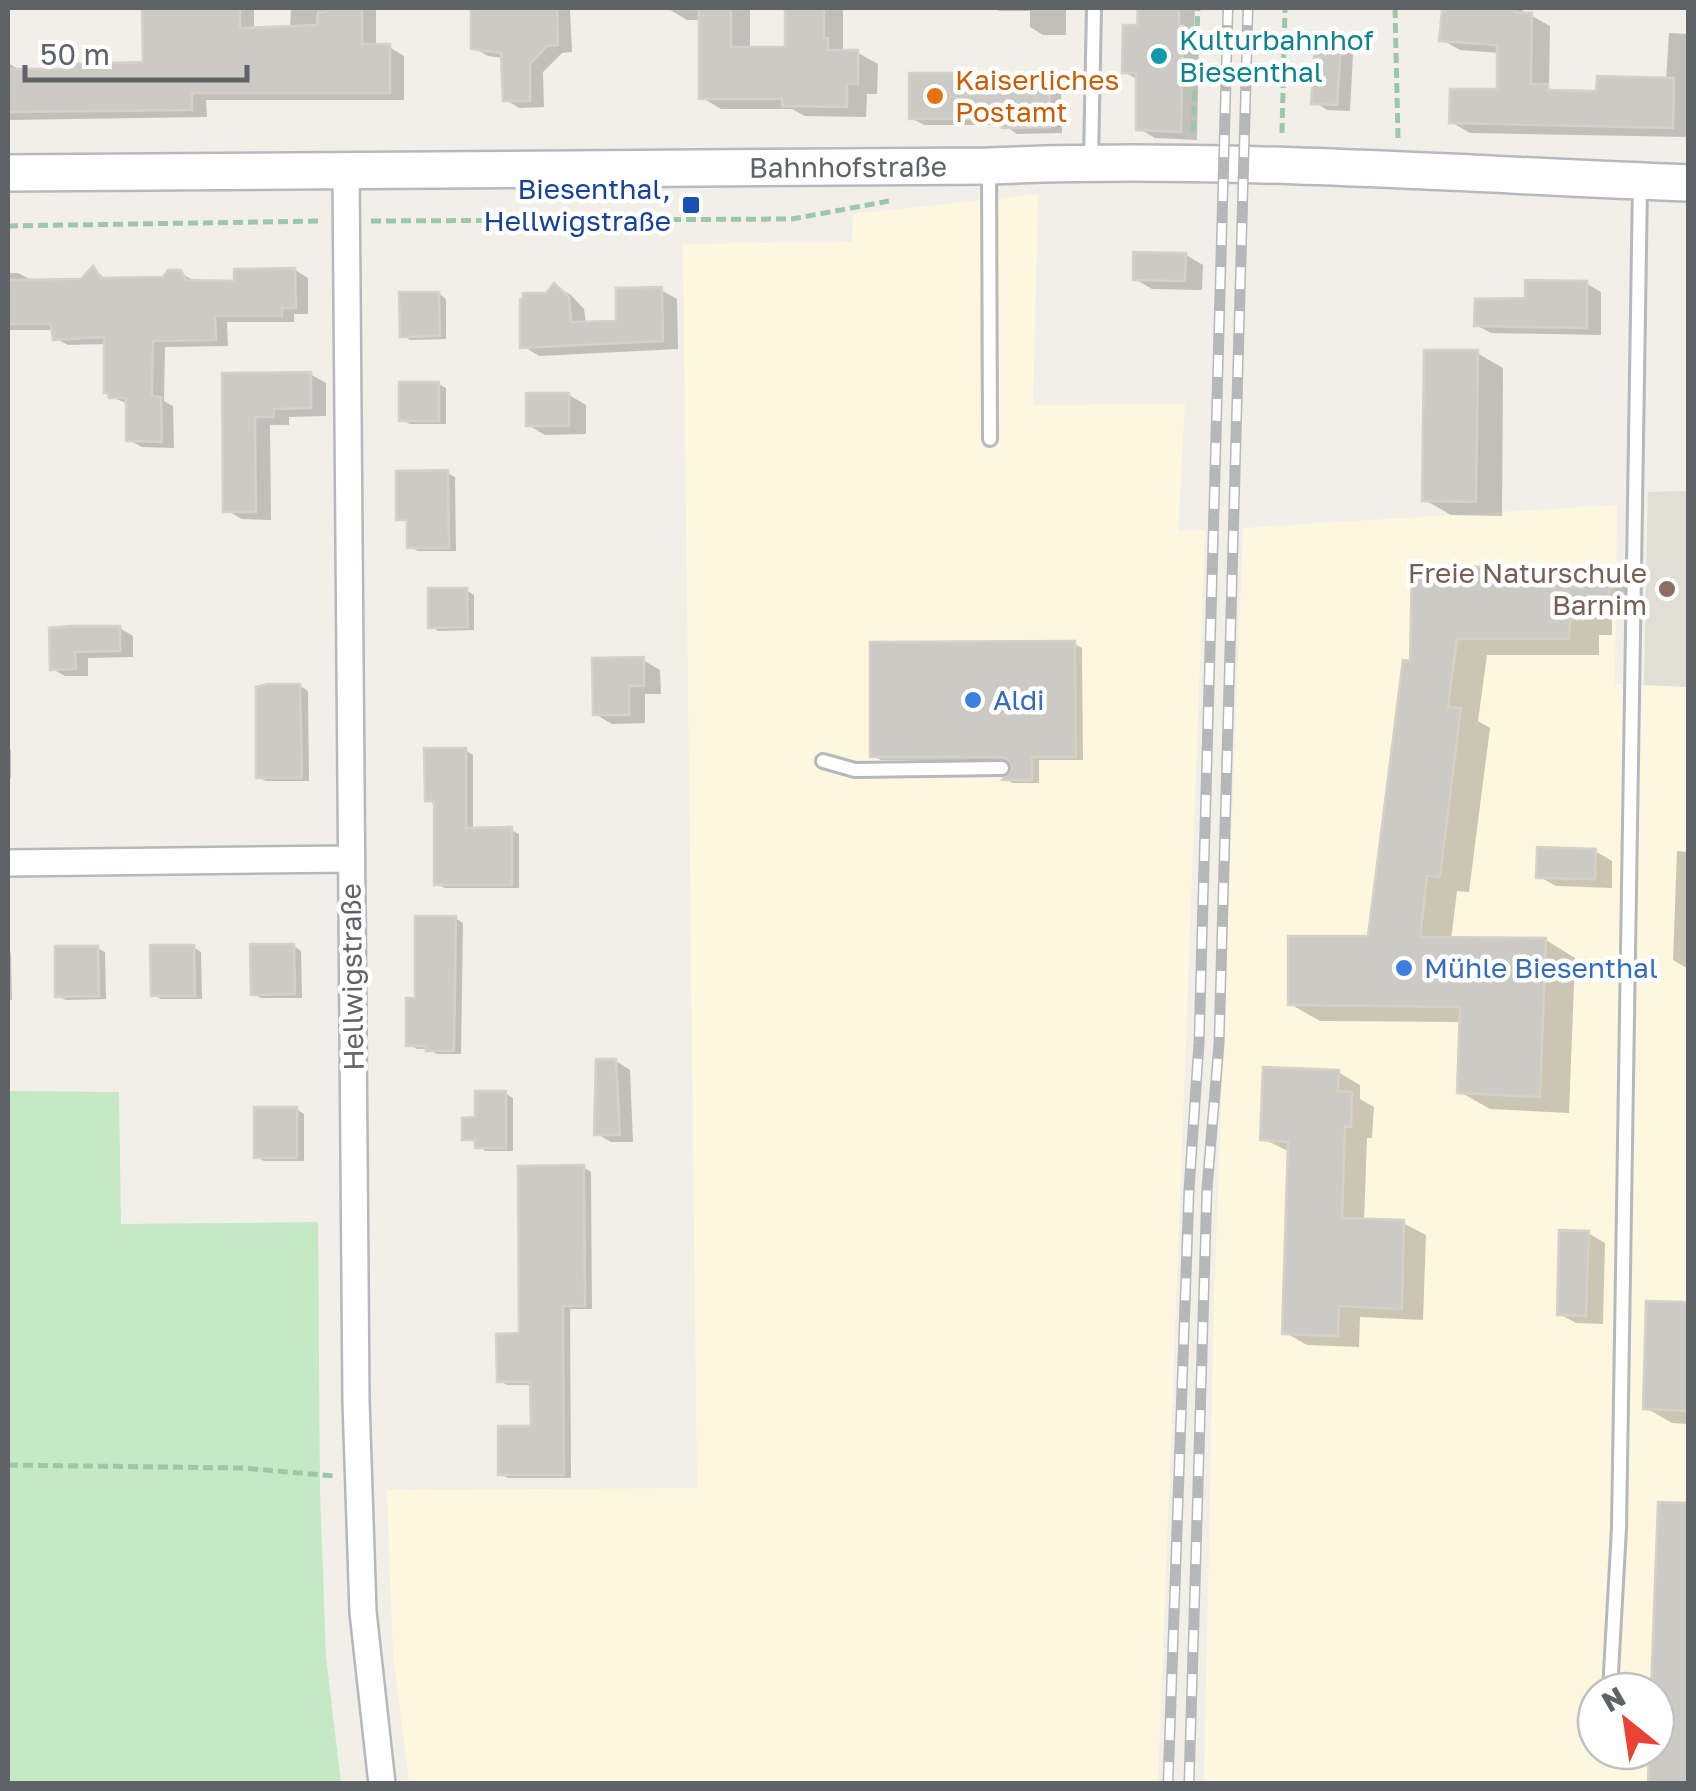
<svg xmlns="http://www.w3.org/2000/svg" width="1696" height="1791" font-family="'Golos Text',sans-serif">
<rect width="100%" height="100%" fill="#f1efe8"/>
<path fill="#fef7e0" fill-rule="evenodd" d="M1038,194L1033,405L1185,404L1178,531L1205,530L1158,1783H409L393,1655L387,1490L697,1488L683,244L852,242L853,214Z
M1617,505L1615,684L1688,687V1783L1204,1784L1214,1298L1243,528ZM1596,1691H1656V1751H1596Z"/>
<path fill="#e1ded6" d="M1688,491V687L1644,685L1648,492Z"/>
<path fill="#c5e8c5" d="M8,1091L119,1092L121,1224L318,1222L320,1490L326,1657L341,1783H8Z"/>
<path fill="#0003" d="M145,8H254V30L290,28L291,8H376V47H389L404,56V100H206L207,117L8,120V63L23,72L77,71L145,65Z
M534,8L570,10L572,52L562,53L543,72L544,107L519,108L505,99L504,58L488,56L474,48Z
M667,8H750V50L788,49L787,8H843V50L858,53L878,64L877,94H867L866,117L805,116L792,109H721L701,97V20H687Z
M993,8H1066V35H1043L1030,27V11H1000Z
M1140,8H1195L1194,35L1199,37L1197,140L1155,138L1138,128L1139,80L1124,72L1140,28Z
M1449,8H1518L1550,26L1549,88L1557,92L1599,94L1666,81L1669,33L1688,34V137L1470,133L1451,122L1499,91L1500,53L1460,50L1442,40Z
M1340,46L1353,54L1350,111L1327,110L1314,102Z
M960,75L973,83V87L1048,84L1061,92L1062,133L1017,134L1004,125H924L911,118Z
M1186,255L1203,265L1202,290L1152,289L1135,279Z
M94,269L108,281L164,280L180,273L193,280L236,283L295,270L308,278V314H294V322H227L228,346L165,347L164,401L173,406L174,448L142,447L129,440V404L111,397L107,344L68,345L55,338L54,330H8V273H18L31,280L82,281Z
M1587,284L1601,292V335L1491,333L1476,325L1527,301Z
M555,286L571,295L584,309L586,324L618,323L661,290L677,299L678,349L539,356L523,346L547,296Z
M439,294L446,299V339L410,340L402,335Z
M1477,353L1503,368L1502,516L1451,515L1425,500Z
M310,374L326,383V416L289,417V425H270L271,520L242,519L226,510L225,375Z
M438,384L446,388V424H410L402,420Z
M569,395L586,405V434L545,435L528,425Z
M447,473L455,477L456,551H418L410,547V523L399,518Z
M1414,569L1609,571L1639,588V617L1612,616V635H1599V655H1487L1478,721L1490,728L1469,892L1457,891L1451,940H1546L1575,958L1569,1113L1490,1109L1460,1092L1462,1022L1320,1021L1290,1004L1370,939L1413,664Z
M466,590L474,595V630L438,631L430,626Z
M120,628L133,636V657L88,658V676H65L52,669V631Z
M1075,644L1082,648L1083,760H1039V783H1012L1006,779L1015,770L1012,760H881L873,756Z
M643,660L660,670L661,694H645V723L612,724L595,714Z
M300,686L308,691L309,781H266L258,777Z
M8,748L11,750V778H8Z
M465,750L473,755V830H511L519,834V888H445L437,884L436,805L428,800Z
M1595,851L1612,861V888L1556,886L1538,876Z
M1677,851L1688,852V969L1673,960Z
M455,918L463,923L461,1054H437L429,1049H417L409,1044L418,1001Z
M294,946L301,951L302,998H261L253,994Z
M193,947L201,952L202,999H161L154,995Z
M97,948L105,952L106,999L66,1000L58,996Z
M8,951L11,953L12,1000H8Z
M616,1061L630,1070L633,1142H611L597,1134Z
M1338,1072L1360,1085V1099L1374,1107L1372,1138H1367L1364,1221L1403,1223L1426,1235L1423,1320L1360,1317L1359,1347L1307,1345L1284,1332L1290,1152L1263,1139Z
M505,1093L513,1098V1151H485L478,1143L464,1138L477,1120Z
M296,1109L304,1114V1161H264L257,1157Z
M583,1167L591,1172L592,1309H570L571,1478H508L500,1474L533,1429V1385H507L499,1380L522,1336Z
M1588,1233L1605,1243L1603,1324L1576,1323L1559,1314Z
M1649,1303L1688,1304V1424L1672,1423L1646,1408Z
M1661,1504L1688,1505V1784H1651L1652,1751H1656L1654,1691Z"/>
<path fill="#cccac5" stroke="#d6d1c6" stroke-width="2.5" d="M142,8H240V28L317,25L318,12H326V8H362V44H390V93H192V110L8,112V69H75V64L143,62Z
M471,8H557L558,45L547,46L530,64V101H503L501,53L471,49Z
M699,8H731V47H785V8H824V38H828V50H858V84H847V107L782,106V99H699Z
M1138,8H1179V26L1183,25L1181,132L1136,130V73H1122L1123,25H1137Z
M1446,8H1515V12L1532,13L1531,84H1548V90L1596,91L1597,76L1674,78L1673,128L1449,123L1450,89H1497V45L1439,41L1442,11L1446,12Z
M1315,43L1341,44L1337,105L1311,104Z
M909,73H961V84L1049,82L1050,127L1002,128V119H909Z
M1133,252L1186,253L1185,281L1133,280Z
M93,266L101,278L163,277L168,270H181L186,280L234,281V269L295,268L296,308H282V316H215L216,340L153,341L152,396L161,397L162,442L126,441V398H109L108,393H104V337L53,340L51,324H8V280L81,279Z
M1525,280L1587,281V328L1474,326L1475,299L1525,298Z
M554,283L569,297L571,322L616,321V288L662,287L663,341L520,348V299H523V293H546Z
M399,292H439L440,336L400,337Z
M1424,350H1478L1476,502L1422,501Z
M311,372V408L274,409V417H255L256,512H223L222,373Z
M399,382H439V421H399Z
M526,393H569V426H526Z
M448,470L449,548H407V520H396V471Z
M1412,566L1610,568L1609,601H1583V620L1570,619L1569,639H1457L1448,707L1461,708L1440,877L1427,876L1420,937L1546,938L1540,1097L1457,1093L1460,1007L1288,1005V936H1368L1403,660L1410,661Z
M428,588H467L468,627L428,628Z
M70,626H120V651L75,652L76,669L50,670L49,628Z
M1075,641L1076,757H1032V780H1002L1012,769L1010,762L1002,757H870V642Z
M644,657V686H629V715H593L592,658Z
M268,684H300L302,778H256V687Z
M424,748H466V828L512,827V885H434V801H425Z
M1537,847L1596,849L1595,879L1536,878Z
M415,916H456L454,1051H426V1046H406V998H415Z
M250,944H294L295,994L251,995Z
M150,945H194L195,996H151Z
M55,946H98L99,996L55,997Z
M596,1059H616L620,1135H594Z
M1263,1067L1339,1070L1338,1091L1352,1092L1351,1127H1345L1342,1218L1404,1220L1402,1309L1339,1306L1338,1336L1282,1334L1288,1142L1260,1140Z
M475,1091H506V1148H475V1140H462V1118L475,1117Z
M254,1107H297V1158H254Z
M584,1165L585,1306H563L564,1475H498V1426H531L530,1382H497L496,1334L519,1333L518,1166Z
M1559,1230L1589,1231L1586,1316L1557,1315Z
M1646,1301L1688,1302V1411L1643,1409Z
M1658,1502L1688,1503V1784H1648L1649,1751H1656V1691H1651Z"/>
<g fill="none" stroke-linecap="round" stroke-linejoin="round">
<defs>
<path id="lane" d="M1091,159L1094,8
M989,166L990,439
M823,761L855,770L1002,768
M1610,1691L1619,1528L1640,184"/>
<path id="street" d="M346,170L356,1401L363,1612L382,1784
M8,863L350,859"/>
<g id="secondary">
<path id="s1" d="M8,173L989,166C1222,156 1456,174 1688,183"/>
</g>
</defs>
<use href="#lane" stroke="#b5b8bc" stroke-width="18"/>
<use href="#street" stroke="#b5b8bc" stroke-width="30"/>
<use href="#secondary" stroke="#b6babf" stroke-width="40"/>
<path stroke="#9cc7a9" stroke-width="5" stroke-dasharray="10 5" stroke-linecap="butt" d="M1395,8L1398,139
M1193,131L1198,8
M1282,133L1285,8
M371,221L792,219L889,201
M8,226L320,221
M8,1465L242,1468L334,1476"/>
<use href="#lane" stroke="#fff" stroke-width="12"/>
<use href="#street" stroke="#fff" stroke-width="25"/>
<use href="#secondary" stroke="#fff" stroke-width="35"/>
<defs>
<path id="rail" d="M1168,1784L1189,1190L1199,1043L1228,8
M1189,1784L1207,1188L1219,1044L1248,8"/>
</defs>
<use href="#rail" stroke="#b6b7b8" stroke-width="11"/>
<use href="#rail" stroke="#fff" stroke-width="8" stroke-dasharray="22" stroke-linecap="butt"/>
</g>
<circle fill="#0f9aa8" stroke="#fff" stroke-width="4" cx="1159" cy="56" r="10"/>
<circle fill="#e8710a" stroke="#fff" stroke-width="4" cx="935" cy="96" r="10"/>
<rect fill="#1a4fb4" stroke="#fff" stroke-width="4" x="681" y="195" width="20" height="20" rx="5"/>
<circle fill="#8d6e63" stroke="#fff" stroke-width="4" cx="1667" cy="589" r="10"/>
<g fill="#3f7fe0" stroke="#fff" stroke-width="4">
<circle cx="973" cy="700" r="10"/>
<circle cx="1404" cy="968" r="10"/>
</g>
<g text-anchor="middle" stroke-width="9" stroke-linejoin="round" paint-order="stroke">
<g font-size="28" fill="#0d838f" stroke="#fff" text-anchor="start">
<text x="1179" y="50">Kulturbahnhof<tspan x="1179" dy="32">Biesenthal</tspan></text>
</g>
<g font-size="28" fill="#c56008" stroke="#fff" text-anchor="start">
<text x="955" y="90">Kaiserliches<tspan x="955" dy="32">Postamt</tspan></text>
</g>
<g font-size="28" fill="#5f6368" stroke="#fff">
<text dy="10" stroke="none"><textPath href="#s1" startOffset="840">Bahnhofstraße</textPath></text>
<text transform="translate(352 977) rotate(-91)" y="10">Hellwigstraße</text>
</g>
<g font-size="28" fill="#164399" stroke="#fff" text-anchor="end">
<text x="671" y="199">Biesenthal,<tspan x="671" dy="32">Hellwigstraße</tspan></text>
</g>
<g font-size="28" fill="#785e54" stroke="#fff" text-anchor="end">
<text x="1647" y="583">Freie Naturschule<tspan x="1647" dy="32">Barnim</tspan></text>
</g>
<g font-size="28" fill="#366cbe" stroke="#fff" text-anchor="start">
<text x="993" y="710">Aldi</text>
<text x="1424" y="978">Mühle Biesenthal</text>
</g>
</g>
<rect width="1696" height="1791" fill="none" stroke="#5f6368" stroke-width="20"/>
<g transform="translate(1626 1721) rotate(330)"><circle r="48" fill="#ffffff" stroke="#bfc1c3" stroke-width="2.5"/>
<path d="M0-8L18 38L0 25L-18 38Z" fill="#ea4335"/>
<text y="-15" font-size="28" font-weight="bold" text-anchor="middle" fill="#5f6368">N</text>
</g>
<path d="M25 65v15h222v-15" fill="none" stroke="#5f6368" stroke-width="5"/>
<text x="40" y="65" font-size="30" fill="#5f6368" stroke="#ffffff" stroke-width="8" paint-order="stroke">50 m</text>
</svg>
